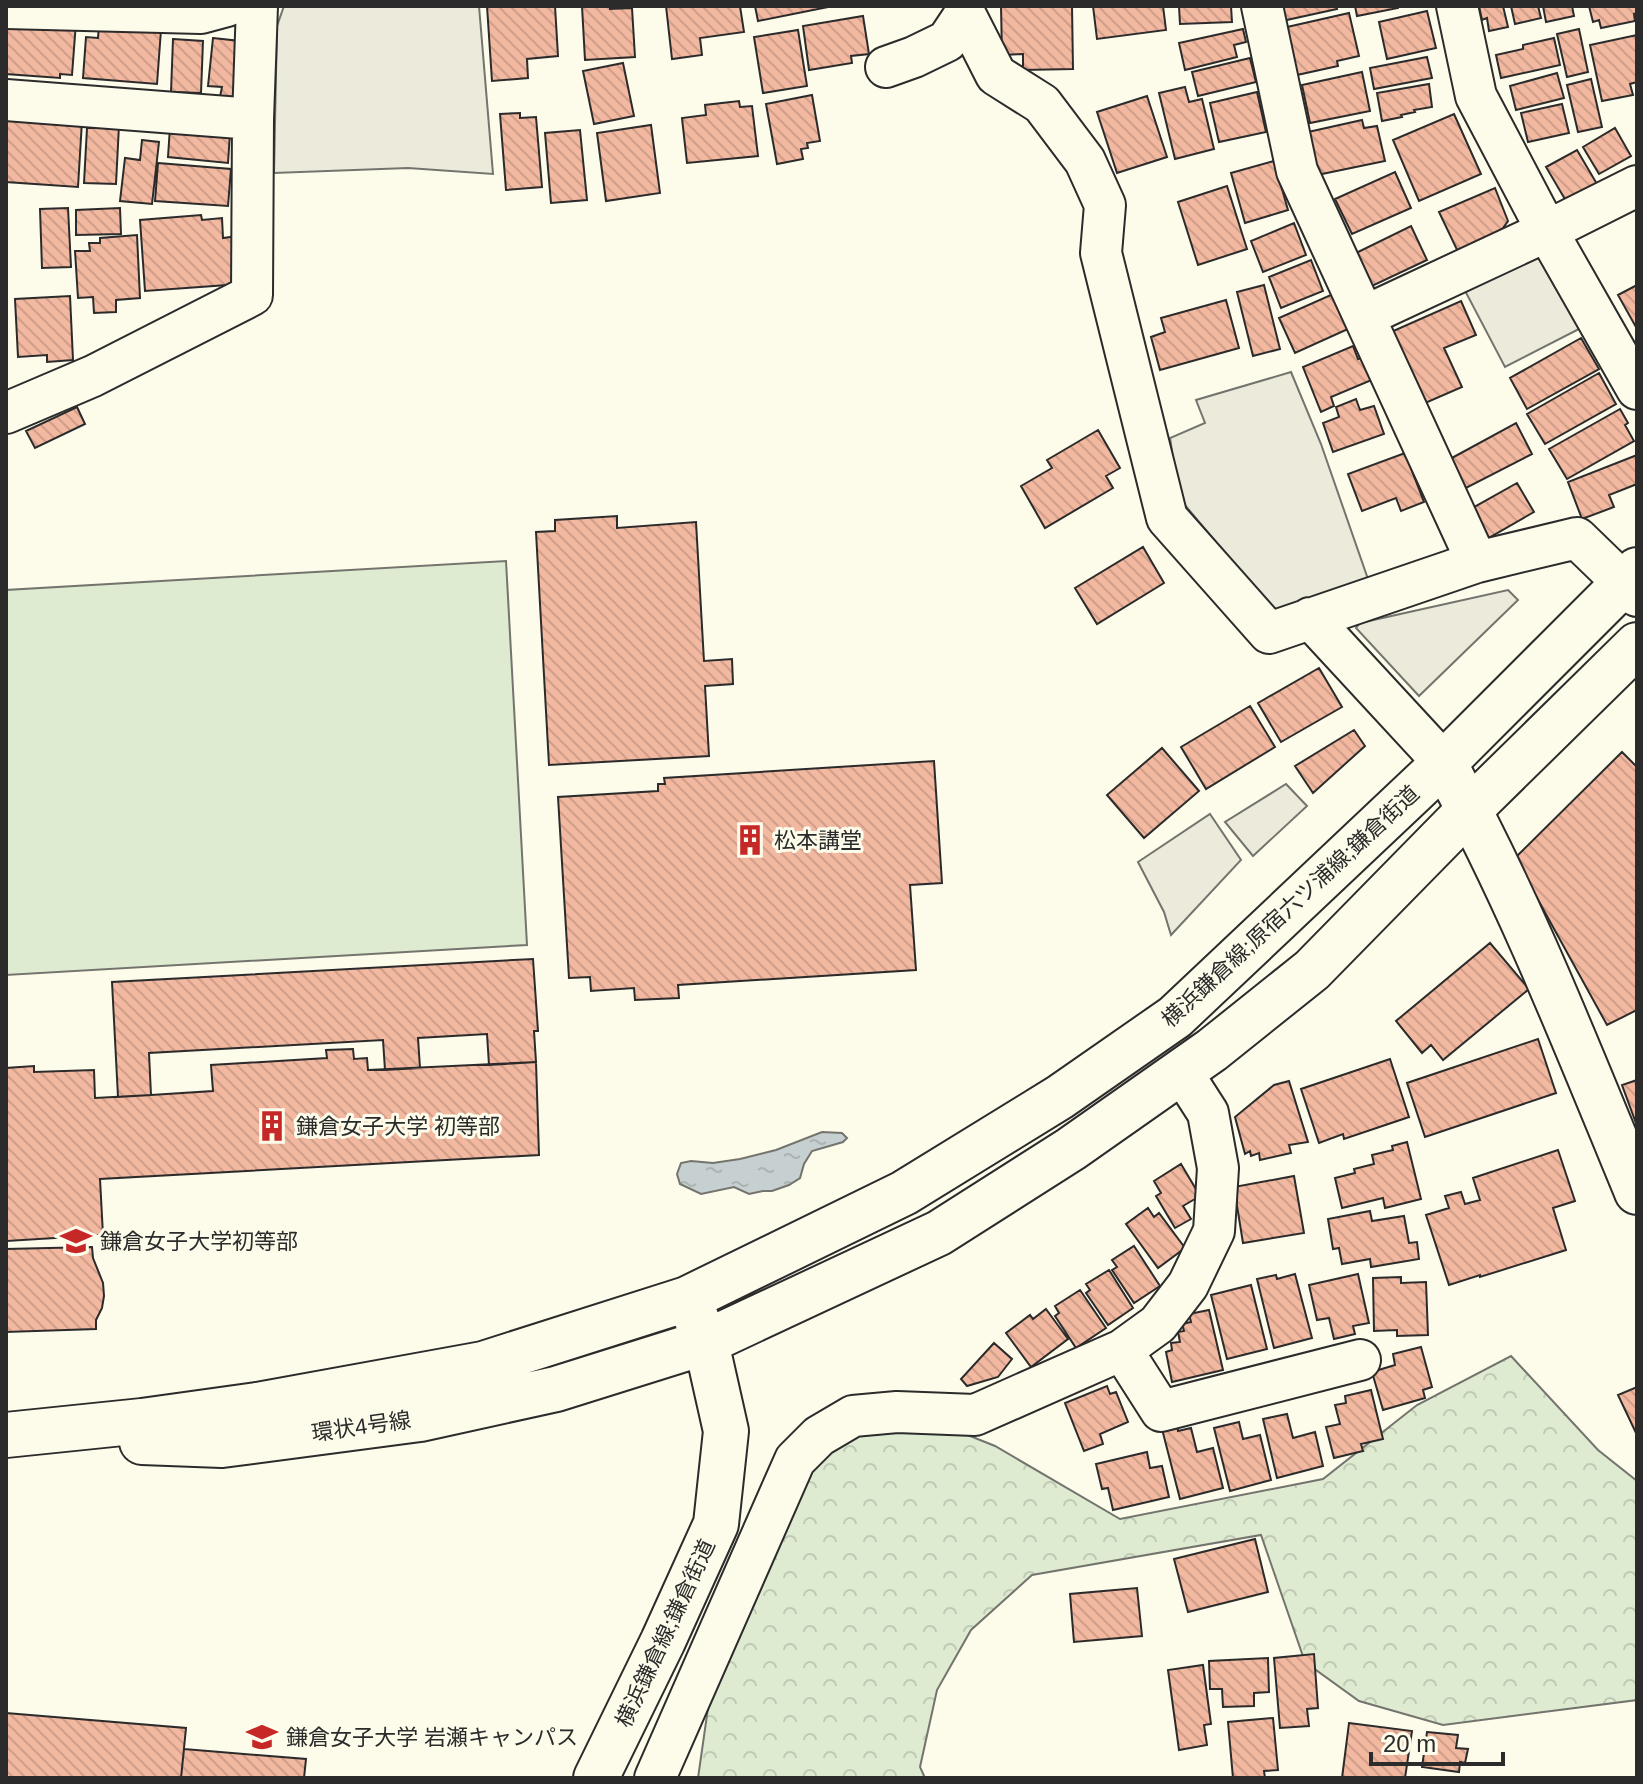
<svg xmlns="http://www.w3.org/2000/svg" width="1643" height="1784" font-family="Arial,'Noto Sans JP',sans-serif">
<defs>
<pattern id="forest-crowns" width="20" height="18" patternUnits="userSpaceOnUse" patternTransform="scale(2)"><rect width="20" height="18" fill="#deebd1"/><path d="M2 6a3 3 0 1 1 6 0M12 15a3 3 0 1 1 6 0" fill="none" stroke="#bfcab4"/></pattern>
<pattern id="water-ripples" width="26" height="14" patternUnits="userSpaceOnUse" patternTransform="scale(2)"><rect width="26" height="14" fill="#c7d0d0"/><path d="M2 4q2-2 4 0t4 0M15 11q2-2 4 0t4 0" fill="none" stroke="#abb3b3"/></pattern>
<pattern id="building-back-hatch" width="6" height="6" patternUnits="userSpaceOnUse" patternTransform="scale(2)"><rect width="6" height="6" fill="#f2b8a0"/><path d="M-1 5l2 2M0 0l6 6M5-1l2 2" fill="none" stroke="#d09e8a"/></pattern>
</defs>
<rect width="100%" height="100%" fill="#fdfbea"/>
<path fill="#deebd1" stroke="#74746e" stroke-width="2" d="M506,561L527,945L6,975V590Z"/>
<path fill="url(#forest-crowns)" stroke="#74746e" stroke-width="2" d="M1511,1356L1598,1450L1637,1481V1700L1443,1725L1359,1701L1305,1662L1261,1535L1032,1575L971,1630L937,1690L920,1767L925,1778H698L713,1673L812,1433L898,1407L995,1446L1120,1519L1323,1479L1417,1405Z"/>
<path fill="#eceadb" stroke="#74746e" stroke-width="2" d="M284,6H479L493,174L408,168L274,173L277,26Z
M1537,247L1579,329L1505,367L1462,285Z
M1291,372L1321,444L1369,582L1279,617L1179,498L1170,438L1205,423L1196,400Z
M1508,590L1518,600L1419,696L1356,628L1360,623Z
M1286,784L1307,806L1253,856L1225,822Z
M1210,814L1241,860L1171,935L1164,912L1138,862Z"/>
<path fill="url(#water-ripples)" stroke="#74746e" stroke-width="2" d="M822,1132L842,1133L847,1138L843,1142L812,1151L804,1164L800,1178L789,1185L772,1191H763L749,1194L734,1187L701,1194L680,1184L677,1174L681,1163L691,1161L713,1163L740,1159L776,1150Z"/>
<path fill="url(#building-back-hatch)" stroke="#2b2b2b" stroke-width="2" d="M487,6H555L558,56L527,59L528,78L492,81Z
M582,6H610V9L632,8L635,57L585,60Z
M666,6H740L744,32L700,38L702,55L672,59Z
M755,6H833L758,21Z
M1001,6H1072L1073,69L1023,70V54L1002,55Z
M1093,6H1163L1166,30L1097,39Z
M1179,6H1231L1232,22L1180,24Z
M1279,6H1336L1337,9L1282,21Z
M1355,6H1398V8L1357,16Z
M1479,6H1503L1508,27L1489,31L1487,18L1482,20Z
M1511,6H1538L1541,18L1515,24Z
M1543,6H1572L1574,16L1546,22Z
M1589,6H1637V13L1634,14L1635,21L1601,28L1599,20L1593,22Z
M1427,11L1436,48L1387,59L1379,22Z
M1349,13L1359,56L1337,61L1338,66L1297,75L1287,27Z
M863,16L869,54L851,56L852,63L809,70L803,26Z
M6,17L76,22L72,75L60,74V78L6,74Z
M99,25L161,30L157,84L83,78L86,37L98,38Z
M1243,29L1246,42L1234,45L1237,57L1185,70L1179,43Z
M1579,29L1588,72L1567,77L1557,34Z
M798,30L807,86L763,93L754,37Z
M1637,35V82L1630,84L1633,95L1602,101L1590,45Z
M213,38L240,41L241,100L220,97L222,87L208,86Z
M1554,38L1560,65L1501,78L1496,55L1523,49V45Z
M173,39L203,41L201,93L171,92Z
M1427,57L1432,78L1374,89L1370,68Z
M1250,58L1256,82L1198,96L1192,72Z
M623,63L634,116L594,124L583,71Z
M1362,72L1370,111L1310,123L1302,85Z
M1557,73L1564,98L1516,110L1510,86Z
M1591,79L1602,127L1578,132L1567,85Z
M1429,84L1432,107L1414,110L1415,112L1401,115L1402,117L1382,121L1377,93Z
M1185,87L1189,102L1202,99L1214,149L1175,159L1159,93Z
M1257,92L1266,132L1219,142L1210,103Z
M812,95L820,141L807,143L808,148L801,149L803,159L777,164L766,104Z
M1147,96L1167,157L1117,173L1097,112Z
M739,101L740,107L752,106L758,156L687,163L682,118L706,115L705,105Z
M1562,104L1569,133L1528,142L1521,113Z
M520,113V118L536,117L542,187L506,190L500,114Z
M1454,114L1481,174L1419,201L1393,140Z
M6,116L82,121L78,187L6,182Z
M1362,120L1364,128L1377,126L1385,161L1317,175L1308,132Z
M102,124L119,125L116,184L84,183L87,128H101Z
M651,125L660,193L606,201L597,133Z
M170,127L230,133L228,163L168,157Z
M1615,128L1631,156L1599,174L1583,147Z
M580,130L587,200L551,203L545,133Z
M142,140L159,142L152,204L120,201L125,158L140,160Z
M1577,150L1597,184L1566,201L1546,167Z
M1274,161L1288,210L1245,223L1231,173Z
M158,163L231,169L228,206L155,201Z
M1395,172L1411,208L1352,234L1335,199Z
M1227,186L1247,249L1198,265L1178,202Z
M1495,188L1508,221L1498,235L1459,254L1439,212Z
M68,208L71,267L42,268L40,209Z
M120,208L121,234L76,235V210Z
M201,215L202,220L222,218L223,238L238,236L241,284L145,291L140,220Z
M1294,223L1306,255L1263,272L1251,241Z
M1411,226L1427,260L1372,286L1356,253Z
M137,235L140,298L116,300V312L94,313L93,297L78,298L75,251H90L89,243H100V238Z
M1311,260L1323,291L1281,308L1269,277Z
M1264,285L1280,349L1253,356L1237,292Z
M1637,285V329L1618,295Z
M1333,294L1348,329L1295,353L1279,318Z
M70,296L73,360L47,362V355L18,357L15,299Z
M1226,300L1239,348L1160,370L1151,337L1165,332L1161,318Z
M1461,301L1476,335L1444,348L1462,387L1423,404L1391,332Z
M1581,338L1599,369L1527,409L1510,378Z
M1353,346L1358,359L1365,357L1374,379L1331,397L1334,406L1321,412L1303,367Z
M1599,373L1616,404L1545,444L1527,414Z
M1356,399L1360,410L1374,406L1384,434L1333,452L1323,423L1339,417L1336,407Z
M77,407L85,424L35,448L26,431Z
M1620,409L1628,423L1625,425L1634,441L1567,479L1549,449Z
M1516,423L1532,454L1466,488L1450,459Z
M1098,430L1120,468L1106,476L1113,488L1045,528L1021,486L1052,468L1047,460Z
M1405,453L1424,502L1401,511L1396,498L1362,511L1348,474Z
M1637,455V484L1609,495L1614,507L1582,519L1568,482Z
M1517,483L1534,512L1485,540L1469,510Z
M617,516V528L696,522L704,661L732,659L733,684L705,686L709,756L549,765L536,532L555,531V520Z
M1143,547L1164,583L1097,624L1075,588Z
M1319,668L1342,707L1281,742L1258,703Z
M1250,706L1275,747L1206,789L1181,747Z
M1354,730L1365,746L1313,793L1295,766Z
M1162,748L1199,791L1144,838L1107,795Z
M1622,752L1637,767V1010L1607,1025L1515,858Z
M934,761L942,883L910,885L916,970L678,985L679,998L635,1000L634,988L591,991L590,977L569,978L558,797L658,791V784H665L664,778Z
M1490,943L1529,989L1443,1060L1431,1045L1422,1053L1396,1021Z
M533,959L538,1031H534L536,1062L489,1065L487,1034L418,1038L420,1068L385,1070L383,1040L149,1053L151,1095L118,1097L112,982Z
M1538,1039L1556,1093L1425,1137L1407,1083Z
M353,1049L354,1059L367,1058L368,1070L536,1062L539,1155L100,1179L103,1235L7,1241L6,1068L34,1066V1072L94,1070L95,1098L151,1095L213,1091L211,1065L327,1058L326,1050Z
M1390,1059L1409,1117L1344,1139L1343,1134L1319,1143L1301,1089Z
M1637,1080V1126L1622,1085Z
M1289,1081L1308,1142L1289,1145L1291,1153L1260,1160L1259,1153L1251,1156L1250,1151L1245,1154L1235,1117L1274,1085Z
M1407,1142L1421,1199L1385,1208L1383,1198L1342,1208L1335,1178L1355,1173L1354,1169L1374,1164L1372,1155L1393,1150L1392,1146Z
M1558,1150L1575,1201L1553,1208L1566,1250L1480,1277V1275L1449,1285L1426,1215L1449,1208L1445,1196L1461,1192L1465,1204L1480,1200L1473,1178Z
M1181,1164L1200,1196L1183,1206L1191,1219L1175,1228L1156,1196L1161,1193L1154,1181Z
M1294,1176L1304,1233L1243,1243L1234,1187Z
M1148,1208L1154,1217L1159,1213L1185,1248L1158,1268L1126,1224Z
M1370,1211L1372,1221L1404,1216L1409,1243L1417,1242L1419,1259L1371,1267L1370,1259L1342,1264L1339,1248L1333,1249L1328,1219Z
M1134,1246L1160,1286L1134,1303L1112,1270L1117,1267L1112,1260Z
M92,1247L93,1258L103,1283L104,1296L102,1308L96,1320V1329L6,1332V1249Z
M1109,1270L1133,1308L1108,1325L1086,1293L1090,1290L1086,1284Z
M1295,1274L1312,1338L1274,1348L1257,1279L1276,1275L1277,1279Z
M1358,1274L1369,1323L1353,1326L1355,1334L1334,1339L1329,1318L1317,1320L1309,1285Z
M1401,1277V1283L1426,1282L1428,1335L1397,1336V1330L1374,1331L1373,1278Z
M1251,1285L1267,1349L1227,1359L1211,1295Z
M1080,1290L1106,1328L1076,1348L1055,1316L1059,1313L1055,1306Z
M1046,1309L1068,1339L1031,1367L1006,1333L1030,1315L1033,1319Z
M1209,1310L1223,1370L1172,1382L1166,1352L1172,1350L1171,1343L1180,1342L1178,1332L1184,1331L1182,1324L1191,1322L1189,1314Z
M994,1343L1012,1359L998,1377L967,1386L961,1379Z
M1421,1347L1432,1387L1423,1390L1425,1398L1383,1410L1372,1372L1395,1365L1393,1354Z
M1107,1386L1110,1394L1116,1392L1128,1422L1100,1434L1103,1444L1084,1451L1065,1403Z
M1637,1387V1435L1618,1395Z
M1371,1390L1383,1439L1361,1444L1363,1451L1334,1458L1326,1427L1340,1424L1335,1405L1346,1403L1345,1396Z
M1287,1414L1293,1438L1315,1432L1323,1466L1277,1478L1263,1419Z
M1239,1422L1243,1439L1260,1435L1271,1480L1230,1491L1214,1428Z
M1177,1425L1178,1431L1191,1428L1197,1452L1213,1448L1223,1488L1180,1499L1162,1429Z
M1147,1452L1150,1468L1162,1466L1169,1497L1113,1510L1108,1488L1102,1489L1096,1464Z
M1255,1539L1268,1592L1188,1612L1174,1559Z
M1137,1588L1142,1636L1074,1642L1070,1594Z
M1314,1654L1318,1708L1307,1709L1309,1726L1280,1728L1274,1658Z
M1268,1658L1269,1692L1254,1693V1706L1223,1707L1222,1689H1210L1209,1661Z
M1203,1665L1211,1724L1204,1725L1207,1745L1179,1750L1168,1670Z
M6,1713L186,1728L181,1778H6Z
M1273,1718L1278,1770L1264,1771L1265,1778H1233L1228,1722Z
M1349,1723L1412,1731L1405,1778H1342Z
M1427,1732L1458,1735L1456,1748L1468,1749L1465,1763L1460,1762L1459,1772L1422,1767Z
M184,1749L306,1759L304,1778H181Z"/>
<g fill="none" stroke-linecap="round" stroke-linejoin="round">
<defs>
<path id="street" d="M1262,6L1297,171L1477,562
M1457,6L1476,96L1547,231L1637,389
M6,8L201,13L227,6
M886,67L914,57L947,41L965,14L996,75L1042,104L1085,161L1105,205L1101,253L1167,518L1269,633L1477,562L1577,538L1637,596
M6,100L253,119
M1365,316L1547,231L1637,186
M6,413L93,376L252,295L253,119L257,6
M1310,618L1444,763
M1122,1350L1161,1411L1360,1360
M655,1778L795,1460L819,1436L853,1416L897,1412L975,1415L1122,1350L1158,1324L1188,1285L1214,1231L1218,1168L1208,1113L1181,1071"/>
<path id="secondary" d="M1444,763C1520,901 1577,1047 1637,1192"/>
<path id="primary" d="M6,1435L142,1421L257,1405L483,1364L687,1299L904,1193L1060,1097L1175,1017L1444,763L1637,570
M142,1442L222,1445L420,1419L556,1389L706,1342L939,1233L1071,1149L1212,1050L1312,970L1469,810L1637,645
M596,1778L663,1641L716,1524L726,1431L706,1342L695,1315"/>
</defs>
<use href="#street" stroke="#2b2b2b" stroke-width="44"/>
<use href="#secondary" stroke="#2b2b2b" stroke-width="48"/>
<use href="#primary" stroke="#2b2b2b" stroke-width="48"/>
<use href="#street" stroke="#fdfbea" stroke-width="40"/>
<use href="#secondary" stroke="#fdfbea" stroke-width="44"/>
<use href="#primary" stroke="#fdfbea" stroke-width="44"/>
</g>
<defs>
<symbol id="building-bare" viewBox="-9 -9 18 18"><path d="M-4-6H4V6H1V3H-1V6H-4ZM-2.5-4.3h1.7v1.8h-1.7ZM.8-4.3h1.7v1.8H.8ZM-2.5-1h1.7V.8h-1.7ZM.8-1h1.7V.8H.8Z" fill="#c62828" stroke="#fdfbea" stroke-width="2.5" paint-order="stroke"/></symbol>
<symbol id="school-bare" viewBox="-9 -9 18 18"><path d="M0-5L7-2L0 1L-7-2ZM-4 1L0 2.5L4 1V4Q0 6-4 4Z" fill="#c62828" stroke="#fdfbea" stroke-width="2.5" paint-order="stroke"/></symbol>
<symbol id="university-bare" viewBox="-9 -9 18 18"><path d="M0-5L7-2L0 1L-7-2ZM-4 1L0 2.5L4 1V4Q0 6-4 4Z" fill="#c62828" stroke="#fdfbea" stroke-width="2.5" paint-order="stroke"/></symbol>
</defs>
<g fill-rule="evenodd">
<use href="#building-bare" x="728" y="818" width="44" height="44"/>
<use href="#building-bare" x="250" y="1104" width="44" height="44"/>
<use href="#school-bare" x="54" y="1219" width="44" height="44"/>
<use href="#university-bare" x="240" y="1715" width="44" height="44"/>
</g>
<g text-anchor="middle" stroke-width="6" stroke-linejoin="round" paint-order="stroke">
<g font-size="22" fill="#2b2b2b" stroke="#fdfbea" text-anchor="start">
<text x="774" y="848">松本講堂</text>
<text x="296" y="1134">鎌倉女子大学 初等部</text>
<text x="100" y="1249">鎌倉女子大学初等部</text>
<text x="286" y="1745">鎌倉女子大学 岩瀬キャンパス</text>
</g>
<g font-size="22" fill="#2b2b2b" stroke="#fdfbea">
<text transform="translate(1290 906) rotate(-43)" y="8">横浜鎌倉線;原宿六ツ浦線;鎌倉街道</text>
<text transform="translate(361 1426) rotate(-8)" y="8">環状4号線</text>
<text transform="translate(665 1633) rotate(-65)" y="8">横浜鎌倉線;鎌倉街道</text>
</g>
</g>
<rect width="1643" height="1784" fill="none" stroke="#2b2b2b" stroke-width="16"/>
<path d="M1371 1752v12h132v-12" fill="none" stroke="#2b2b2b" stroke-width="4"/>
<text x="1383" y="1752" font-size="24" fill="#2b2b2b" stroke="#fdfbea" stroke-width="6" paint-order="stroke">20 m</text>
</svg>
